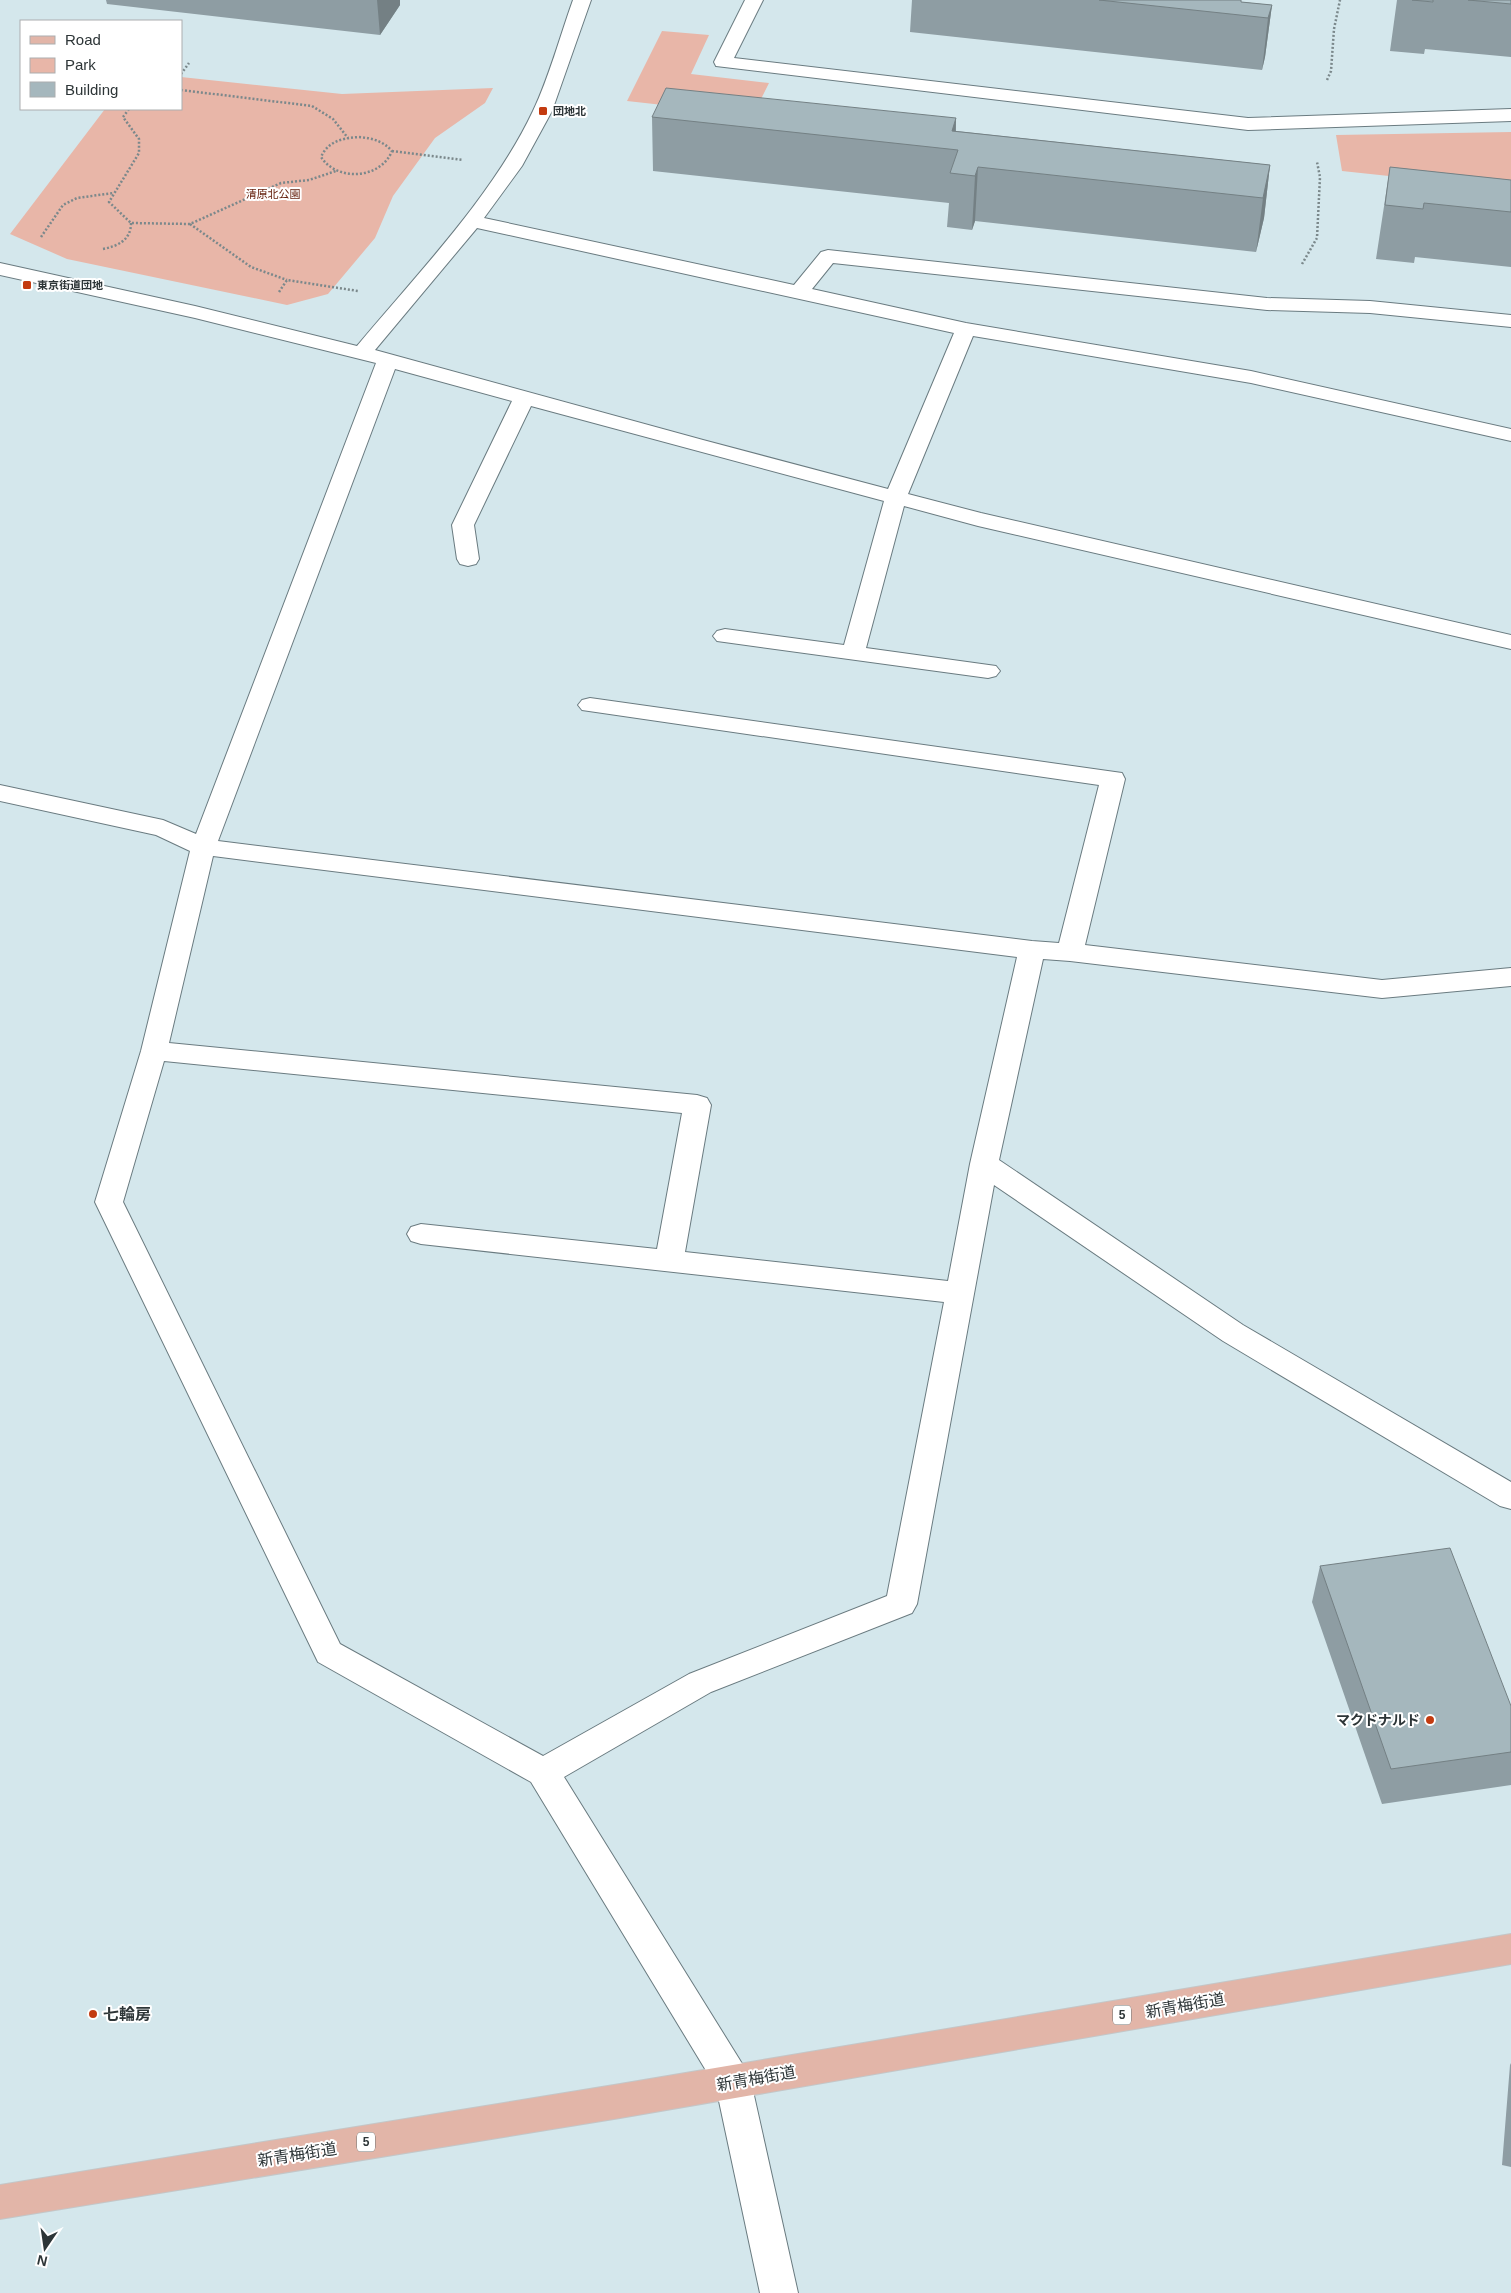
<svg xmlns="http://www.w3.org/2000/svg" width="1511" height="2293" font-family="Helvetica,'Noto Sans JP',sans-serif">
<rect width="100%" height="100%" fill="#d4e7ec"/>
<path fill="#e8b6a8" d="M662,31L709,35L691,74L769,83L753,115L627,101Z
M181,77L342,94L493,88L485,103L435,138L393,196L375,238L328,294L287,305L67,259L10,234L105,109H181Z
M1511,132V189L1342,171L1336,135Z"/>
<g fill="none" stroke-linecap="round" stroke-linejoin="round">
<defs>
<path id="minor" d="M573,0H591L552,111L522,166L484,218L794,285L821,252L828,250L1267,298L1370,301L1511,315V327L1370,313L1267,310L833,263L812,289L966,323L1251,371L1511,429V441L1251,383L973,336L908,494L981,513L1511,635V649L978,526L904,506L866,648L996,666L1000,671L996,676L988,678L717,641L713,636L717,631L725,629L844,645L884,501L531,406L474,525L479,559L476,564L468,566L460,564L457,559L452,525L512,401L395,369L218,841L1032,941L1059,943L1099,785L582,710L578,705L582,700L590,698L1122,773L1125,779L1085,945L1382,980L1511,968V986L1382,998L1070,961L1043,959L999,1160L1243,1325L1511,1482V1509L1500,1506L1223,1341L994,1185L917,1604L912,1613L711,1692L564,1777L746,2070L751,2082L798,2293H760L716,2087L531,1782L318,1662L95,1202L141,1051L190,851L156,835L0,801V785L163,820L196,834L376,363L195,318L0,275V263L195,306L357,346C417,274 493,196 533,111C549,78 560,36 573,0ZM477,228L954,333L888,489L703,440L375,350ZM213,856L1017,957L970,1164L948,1281L685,1252L711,1105L707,1098L697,1095L169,1043ZM164,1061L682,1113L657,1249L421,1224L411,1227L407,1234L411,1241L421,1244L944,1302L887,1596L689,1674L543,1756L340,1644L123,1202Z
M745,0H763L734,58L1248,118L1511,109V121L1248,130L716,66L714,62Z"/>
<path id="major" d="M1511,1934V1964L620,2118L0,2219V2185L620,2084Z"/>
</defs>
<use href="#minor" stroke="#6a7b80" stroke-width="2"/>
<use href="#major" stroke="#c4c6c7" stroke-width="2"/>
<path stroke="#7b888b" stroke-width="2.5" stroke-dasharray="2 2" stroke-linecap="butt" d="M181,74L189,63
M1327,80L1331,71L1334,29L1340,0
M181,90L312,106L333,119L348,138
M129,109L123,117L139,139V153L109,202L131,223L190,224L281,183L309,180L336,171
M359,137C372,138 383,141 392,151C381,179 337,182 321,157C328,141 343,138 359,137Z
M392,151L463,160
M190,224L251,267L287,280
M41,237L63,205L77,198L113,193
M103,249C118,246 131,240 131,223
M1302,264L1317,238L1320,177L1317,162
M279,292L287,280L358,291"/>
<use href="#minor" fill="#fff" fill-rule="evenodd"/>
<use href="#major" fill="#e2b5a8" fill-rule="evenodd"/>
</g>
<path fill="#8e9da3" d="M106,0H400V5L380,35L107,4Z
M912,0H1099L1242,2L1272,5L1265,57L1262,70L910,32Z
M1397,0H1511V57L1425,49L1424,54L1390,51Z
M652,117L956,118V131L1270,165L1264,218L1256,252L975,221L972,230L947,227L949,203L653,171Z
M1390,167L1511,180V267L1415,257L1414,263L1376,259Z
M1320,1566L1511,1706V1785L1382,1804L1312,1602Z
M1511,2063V2167L1502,2165L1510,2065Z"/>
<path fill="#748084" d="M377,0H400V5L380,35Z
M1272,5L1265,57L1262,70L1268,18Z
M956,118L955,149L952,131Z
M1270,165L1264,218L1256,252L1263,198Z
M978,167L975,221L972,230L975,176Z"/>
<path fill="#a5b7bd" stroke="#748084" d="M1099,0H1241V2L1272,5L1268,18Z
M1412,0H1433V2Z
M1468,0H1511V4Z
M666,88L956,118L952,131L1270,165L1263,198L978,167L975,176L950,173L958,150L652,117Z
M1390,167L1511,180V212L1424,203L1423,209L1385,205Z
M1450,1548L1511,1706V1752L1391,1769L1320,1566Z"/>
<g fill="#c33b10" stroke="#fff" stroke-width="2">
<rect x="538" y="106" width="10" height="10" rx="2.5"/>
<rect x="22" y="280" width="10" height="10" rx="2.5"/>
<circle cx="1430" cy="1720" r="5"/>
<circle cx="93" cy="2014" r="5"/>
</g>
<g text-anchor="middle" stroke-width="4" stroke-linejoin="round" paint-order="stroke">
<g font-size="11" font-weight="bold" fill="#2d3537" stroke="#fff" text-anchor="start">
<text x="553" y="115">団地北</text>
<text x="37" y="289">東京街道団地</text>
</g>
<g font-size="11" fill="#66220f" stroke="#fff">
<text x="273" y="198">清原北公園</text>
</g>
<g fill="#fff" stroke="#6c7273" stroke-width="1">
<rect x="1113" y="2005.5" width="18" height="19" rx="4"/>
<rect x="357" y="2132.5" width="18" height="19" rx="4"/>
</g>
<g font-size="12" font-weight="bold" fill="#2d3537">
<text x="1122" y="2019">5</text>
<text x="366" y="2146">5</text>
</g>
<g font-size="14" font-weight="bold" fill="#2d3537" stroke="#fff" text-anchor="end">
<text x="1420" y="1725">マクドナルド</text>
</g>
<g font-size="16" fill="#2d3537" stroke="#fff">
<text transform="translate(1185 2005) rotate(-10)" y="6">新青梅街道</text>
<text transform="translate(756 2078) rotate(-10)" y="6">新青梅街道</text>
<text transform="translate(297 2154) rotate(-9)" y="6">新青梅街道</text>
</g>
<g font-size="16" font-weight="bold" fill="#2d3537" stroke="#fff" text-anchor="start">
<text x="103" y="2020">七輪房</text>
</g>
</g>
<rect x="20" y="20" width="162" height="90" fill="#ffffff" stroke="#abaeaf"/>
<rect x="30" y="36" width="25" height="8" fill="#e2b5a8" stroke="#abaeaf"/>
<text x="65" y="45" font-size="15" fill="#2d3537">Road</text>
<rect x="30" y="58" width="25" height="15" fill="#e8b6a8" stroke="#abaeaf"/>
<text x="65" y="70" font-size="15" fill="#2d3537">Park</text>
<rect x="30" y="82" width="25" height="15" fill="#a5b7bd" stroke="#abaeaf"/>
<text x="65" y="95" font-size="15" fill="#2d3537">Building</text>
<g transform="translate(45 2248) rotate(193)" stroke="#ffffff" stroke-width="4" paint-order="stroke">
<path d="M0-4L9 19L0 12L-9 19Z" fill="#2d3537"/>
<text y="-8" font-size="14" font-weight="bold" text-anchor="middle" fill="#2d3537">N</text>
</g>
</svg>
